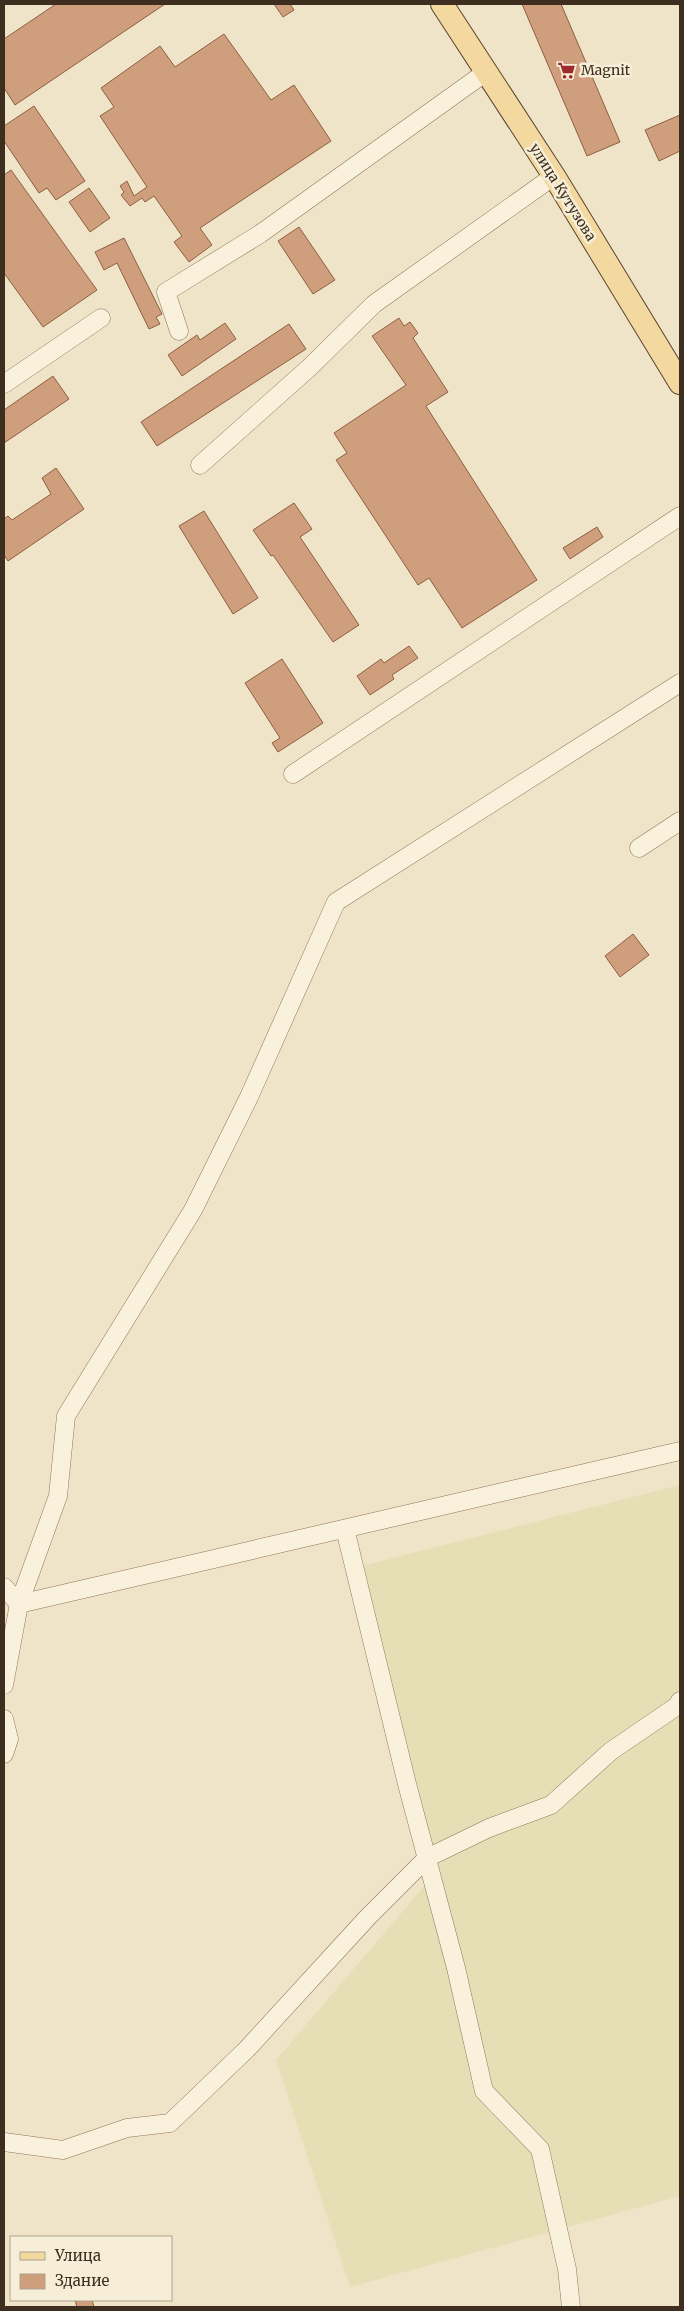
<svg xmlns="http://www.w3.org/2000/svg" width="684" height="2311" font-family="Merriweather,serif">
<rect width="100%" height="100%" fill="#f0e4c8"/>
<path fill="#e6deb5" d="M680,1485V2196L350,2287L276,2060L438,1870L362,1566Z"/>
<path fill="#cf9f7d" stroke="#8d5f41" d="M56,4H165L15,105L4,88V39Z
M274,4H290L294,10L283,17Z
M522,4H561L620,142L587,156Z
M224,34L271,100L294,85L331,141L200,228L212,245L189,262L174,242L182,236L154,196L145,202L142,198L130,206L121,195L124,192L120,186L127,181L134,196L147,187L100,116L114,107L101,88L160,46L175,67Z
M34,106L85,181L56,200L47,188L39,193L4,141V126Z
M680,115V151L659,161L645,130Z
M11,170L97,290L43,327L4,273V175Z
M89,188L110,218L90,232L69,202Z
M299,227L335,280L313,294L278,241Z
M124,238L162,314L156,317L160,324L149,329L117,263L104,270L95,252Z
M399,318L404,326L410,322L418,333L413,338L448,392L426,406L537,580L462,628L429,578L418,585L336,460L347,453L334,433L406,385L372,336Z
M225,323L236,339L182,376L168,355L197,335L200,340Z
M289,324L306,349L157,446L141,422Z
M53,376L69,399L4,443V410Z
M56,468L84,509L8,561L4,555V519L8,516L12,520L51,494L42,478Z
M294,503L312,529L300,537L359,625L333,642L273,555L271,556L253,530Z
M204,511L258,598L233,614L179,526Z
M597,527L603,537L570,559L563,548Z
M409,646L418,658L392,675L394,679L370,695L357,676L381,659L384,663Z
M282,659L323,723L278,752L272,743L280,738L245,683Z
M633,934L649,955L620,977L605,956Z
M75,2300H92L94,2307H77Z"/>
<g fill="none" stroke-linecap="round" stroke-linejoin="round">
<defs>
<path id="minor" d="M179,331L166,292L260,234L486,72
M4,384L101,318
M200,465L310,367L374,304L554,176
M293,774L680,516
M639,848L680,821
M345,1529L407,1784L456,1968L484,2091L540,2149L567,2269L571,2307
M4,1587L19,1604L680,1451
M4,1685L19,1604L58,1496L66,1416L193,1210L249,1097L336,902L680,683
M4,1719L9,1739L4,1754
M4,2142L63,2150L127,2128L170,2123L247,2049L367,1918L427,1858L489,1828L551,1805L611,1751L677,1706L680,1701"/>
<path id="major" d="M442,4L554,176L680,383"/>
</defs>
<use href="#minor" stroke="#8d765c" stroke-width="19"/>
<use href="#major" stroke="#5b4430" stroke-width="24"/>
<use href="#minor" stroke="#faf1dc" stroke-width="18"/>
<use href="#major" stroke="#f3d9a0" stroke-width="22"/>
</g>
<defs>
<symbol id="supermarket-bare" viewBox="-9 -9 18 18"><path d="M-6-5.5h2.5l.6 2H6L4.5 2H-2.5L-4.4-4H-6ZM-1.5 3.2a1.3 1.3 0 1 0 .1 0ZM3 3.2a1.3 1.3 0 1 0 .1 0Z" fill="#9e2a2b" stroke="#f7eed8" stroke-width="2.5" paint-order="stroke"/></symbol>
</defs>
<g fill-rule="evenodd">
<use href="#supermarket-bare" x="554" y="58" width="25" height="25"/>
</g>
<g text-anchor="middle" stroke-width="5" stroke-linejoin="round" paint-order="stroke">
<g font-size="14" fill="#3d2e20" stroke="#f7eed8" text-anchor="start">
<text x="581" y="75">Magnit</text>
</g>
<g font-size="14" fill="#3d2e20" stroke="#f7eed8">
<text transform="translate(563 192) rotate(58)" y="5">улица Кутузова</text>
</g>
</g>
<rect width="684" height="2311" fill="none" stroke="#3d2e20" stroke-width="10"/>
<rect x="10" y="2236" width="162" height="65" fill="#f7eed8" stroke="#ada18e"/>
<rect x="20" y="2252" width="25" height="8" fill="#f3d9a0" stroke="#ada18e"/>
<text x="55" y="2261" font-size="15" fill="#3d2e20">Улица</text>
<rect x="20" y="2274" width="25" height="15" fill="#cf9f7d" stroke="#ada18e"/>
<text x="55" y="2286" font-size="15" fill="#3d2e20">Здание</text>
</svg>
